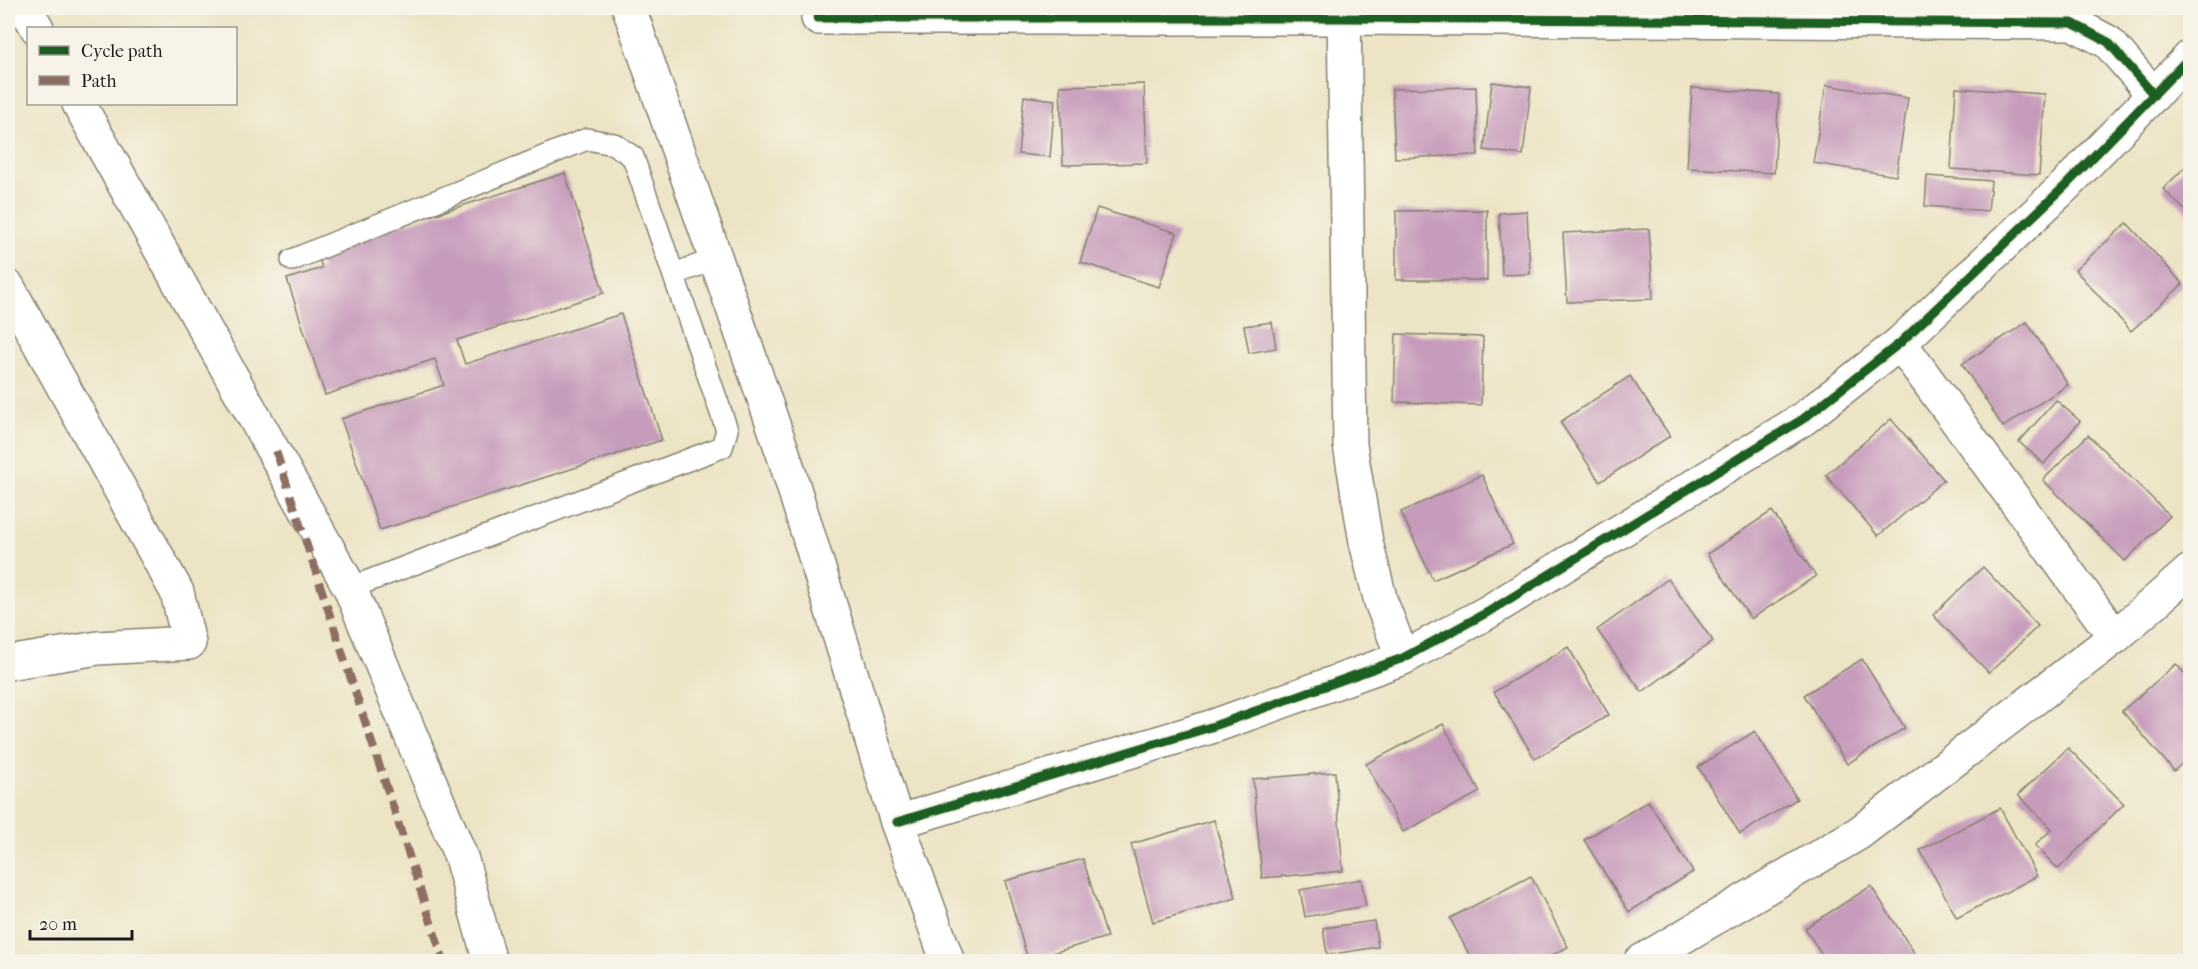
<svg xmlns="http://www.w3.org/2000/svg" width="2198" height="969" font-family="'IM FELL French Canon',serif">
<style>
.building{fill:#c69bbb}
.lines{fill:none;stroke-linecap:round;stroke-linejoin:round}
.service-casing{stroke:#848070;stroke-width:24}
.minor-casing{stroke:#848070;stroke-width:36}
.tertiary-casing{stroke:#848070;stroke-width:36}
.service{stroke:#fff;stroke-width:21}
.minor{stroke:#fff;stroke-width:33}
.tertiary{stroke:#fff;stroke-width:33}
.quiet{stroke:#8d6e63;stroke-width:8;stroke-dasharray:15 8;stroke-linecap:butt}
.cycleway-casing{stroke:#f7f3e8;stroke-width:13}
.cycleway{stroke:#1b5e20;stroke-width:9}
</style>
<rect width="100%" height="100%" fill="#f7f3e8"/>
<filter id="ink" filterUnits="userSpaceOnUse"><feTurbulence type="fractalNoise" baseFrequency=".0167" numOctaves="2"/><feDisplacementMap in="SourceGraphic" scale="12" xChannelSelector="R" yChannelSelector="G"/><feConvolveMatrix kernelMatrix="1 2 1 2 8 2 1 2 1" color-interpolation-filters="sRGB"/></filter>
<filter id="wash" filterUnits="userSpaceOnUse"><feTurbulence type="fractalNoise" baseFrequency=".008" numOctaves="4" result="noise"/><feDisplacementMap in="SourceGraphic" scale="24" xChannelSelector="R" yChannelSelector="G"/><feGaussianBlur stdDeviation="1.35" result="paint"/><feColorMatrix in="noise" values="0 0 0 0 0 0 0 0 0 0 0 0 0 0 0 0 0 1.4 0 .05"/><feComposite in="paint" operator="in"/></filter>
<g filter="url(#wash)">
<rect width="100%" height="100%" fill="#ede4c5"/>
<g id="blocks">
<!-- building -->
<g class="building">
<polygon points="1492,82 1531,87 1523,155 1484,150"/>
<polygon points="1144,84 1147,163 1063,165 1060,86"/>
<polygon points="1826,85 1908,98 1896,176 1813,163"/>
<polygon points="1476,87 1478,155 1395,158 1392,89"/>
<polygon points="1692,88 1779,94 1774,173 1687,168"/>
<polygon points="1956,88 2045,94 2039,175 1951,169"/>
<polygon points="1024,96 1055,100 1050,157 1018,154"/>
<polygon points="2190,162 2190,215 2163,189"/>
<polygon points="565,173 604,293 457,340 465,364 621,314 662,440 380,530 341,419 444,385 435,359 325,395 287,279 322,268 317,252"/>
<polygon points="1927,176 1991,181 1988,211 1925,206"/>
<polygon points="1097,208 1177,233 1159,287 1080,262"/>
<polygon points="1487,210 1487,280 1396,280 1396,211"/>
<polygon points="1527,211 1530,274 1502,275 1499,213"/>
<polygon points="2127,223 2183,284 2131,331 2075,270"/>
<polygon points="1649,229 1653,299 1567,302 1563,233"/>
<polygon points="1272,322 1276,348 1249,353 1244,326"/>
<polygon points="2027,322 2068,385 2003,427 1962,364"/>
<polygon points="1396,334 1483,337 1481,405 1394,402"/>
<polygon points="1630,376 1670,436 1600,482 1560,422"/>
<polygon points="2056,400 2080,421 2044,464 2019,442"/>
<polygon points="1891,419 1944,480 1878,536 1826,475"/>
<polygon points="2088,435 2170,516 2125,561 2043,480"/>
<polygon points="1482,475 1513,544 1433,580 1401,512"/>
<polygon points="1772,511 1816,576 1751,619 1707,554"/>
<polygon points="1983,567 2038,626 1989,673 1933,615"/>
<polygon points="1668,579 1713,641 1642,692 1597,630"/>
<polygon points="1568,647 1609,715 1535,759 1494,692"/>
<polygon points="1862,659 1905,728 1847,764 1804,695"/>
<polygon points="2176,664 2190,680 2190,756 2174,771 2122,711"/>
<polygon points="1443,724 1480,792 1403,832 1366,764"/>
<polygon points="1755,731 1797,799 1740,834 1698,767"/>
<polygon points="2068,748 2124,804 2058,869 2035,845 2052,829 2018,795"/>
<polygon points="1335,772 1343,871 1262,878 1253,779"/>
<polygon points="1648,801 1693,872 1629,912 1584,840"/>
<polygon points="2000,808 2037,876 1957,918 1920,850"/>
<polygon points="1214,820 1236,898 1153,922 1131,844"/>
<polygon points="1083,859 1107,937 1028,960 1005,881"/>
<polygon points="1531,876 1568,947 1539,962 1473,962 1450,918"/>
<polygon points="1361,879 1366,906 1305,917 1300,890"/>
<polygon points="1871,886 1917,957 1910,962 1826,962 1805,928"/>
<polygon points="1374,921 1378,947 1327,955 1323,928"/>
</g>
</g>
</g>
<g filter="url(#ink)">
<use href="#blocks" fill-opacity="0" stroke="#848070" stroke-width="1.5"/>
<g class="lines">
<!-- service casing -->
<g class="service-casing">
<g id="service">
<polyline points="292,260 587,139 614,144 633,157 727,430 722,447 350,588"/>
<polyline points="674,274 716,259"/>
</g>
</g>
<!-- minor casing -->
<g class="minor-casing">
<g id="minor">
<polyline points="629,8 784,456 897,822 948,962"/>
<polyline points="1344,8 1350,445 1366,542 1381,602 1403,658"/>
<polyline points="818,18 1344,18 2072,23 2108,42 2154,95"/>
<polyline points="8,287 177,592 189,643 98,648 8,663"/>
<polyline points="1900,343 2115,637"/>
<polyline points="897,822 1214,726 1403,658 1488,612 1803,419 1900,343 2065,186 2190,57"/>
<polyline points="1640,962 1859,833 2115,637 2190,571"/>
</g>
</g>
<!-- tertiary casing -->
<g class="tertiary-casing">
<g id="tertiary">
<polyline points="25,8 37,28"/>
<polyline points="79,104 350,588 461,857 490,962"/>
</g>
</g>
<!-- service -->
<use href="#service" class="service"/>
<!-- minor -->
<use href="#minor" class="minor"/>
<!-- tertiary -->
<use href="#tertiary" class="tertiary"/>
<!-- quiet -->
<polyline class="quiet" points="276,451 444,962"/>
<!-- cycleway casing -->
<g class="cycleway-casing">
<g id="cycleway">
<polyline points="818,18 1344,18 2072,23 2108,42 2154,95"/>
<polyline points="897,822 1214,726 1403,658 1488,612 1803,419 1900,343 2065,186 2190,57"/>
</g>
</g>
<!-- cycleway -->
<use href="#cycleway" class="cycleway"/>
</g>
</g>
<!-- margin -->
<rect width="2198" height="969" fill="none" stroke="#f7f3e8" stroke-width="30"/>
<!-- legend -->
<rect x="27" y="27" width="210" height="78" fill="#f7f3e8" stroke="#9f9d96" stroke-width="1.5"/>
<rect x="39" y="46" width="30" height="9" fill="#1b5e20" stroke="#9f9d96" stroke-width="1.5"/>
<text x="81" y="57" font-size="18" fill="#1c1c1c">Cycle path</text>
<rect x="39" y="76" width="30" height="9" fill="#8d6e63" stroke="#9f9d96" stroke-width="1.5"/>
<text x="81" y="87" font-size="18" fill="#1c1c1c">Path</text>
<!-- scale -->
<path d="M30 930v9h102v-9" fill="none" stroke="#1c1c1c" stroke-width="3"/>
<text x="39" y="930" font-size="18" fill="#1c1c1c" stroke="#f7f3e8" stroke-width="4.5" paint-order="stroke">20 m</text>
</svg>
